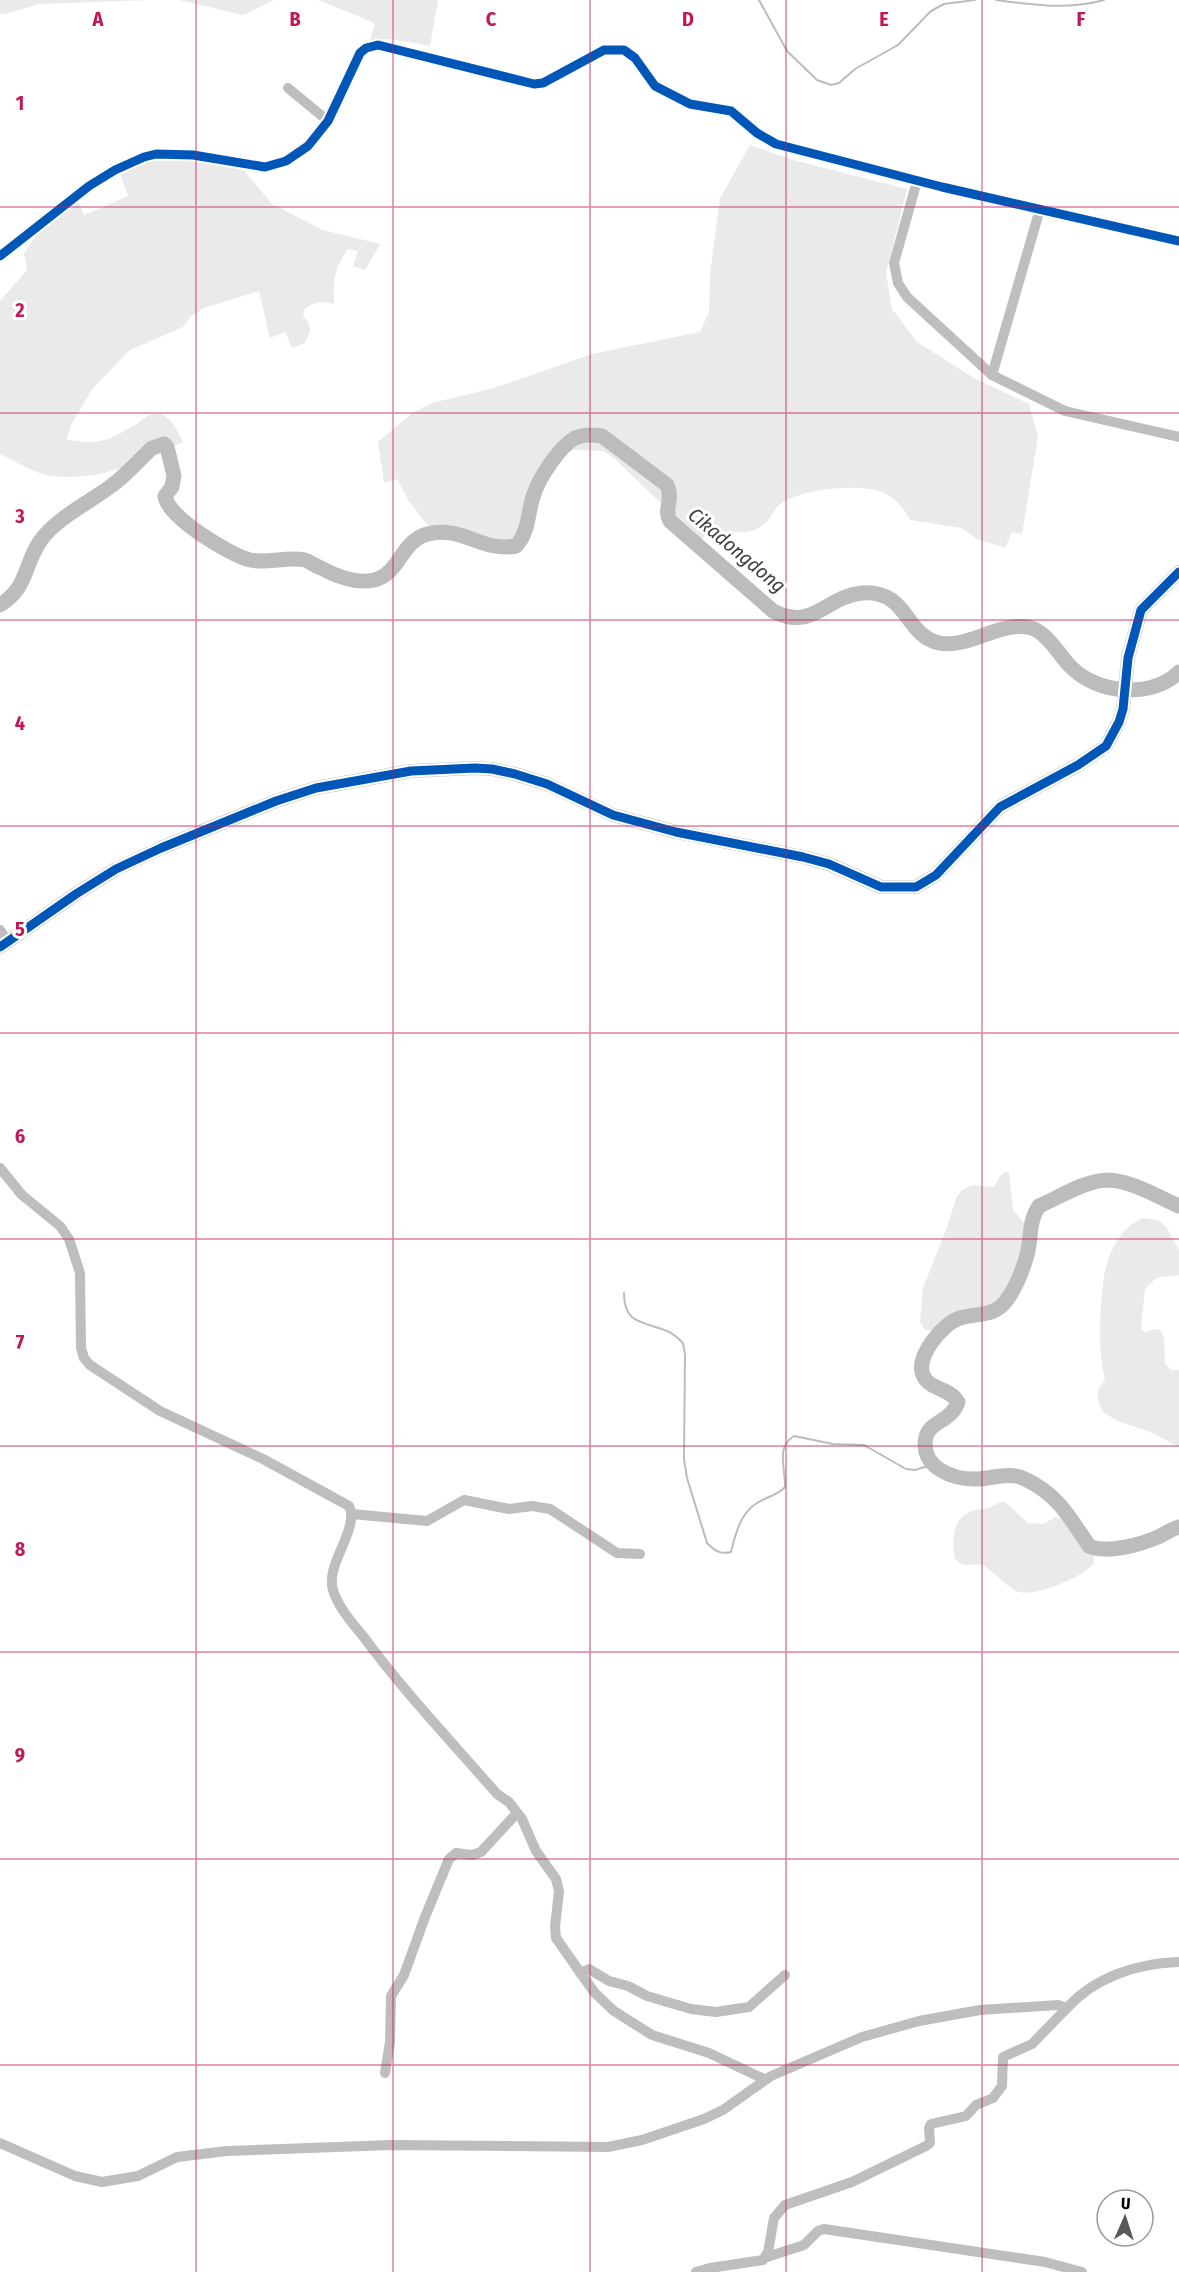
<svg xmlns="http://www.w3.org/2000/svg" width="1179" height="2272" font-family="'Fira Sans Condensed',sans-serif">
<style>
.green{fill:#eaeaea}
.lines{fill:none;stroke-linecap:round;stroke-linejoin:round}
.stream{stroke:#bcbcbc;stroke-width:2}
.river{stroke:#bcbcbc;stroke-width:15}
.street{stroke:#bebebe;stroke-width:10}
.secondary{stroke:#c2c2c2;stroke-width:14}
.cycleway-casing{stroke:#fff;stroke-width:13}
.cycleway{stroke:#0057b8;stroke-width:9}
.grid{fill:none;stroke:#c2185b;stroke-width:1.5;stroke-opacity:0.55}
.labels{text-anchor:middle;stroke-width:6;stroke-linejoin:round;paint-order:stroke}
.water-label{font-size:20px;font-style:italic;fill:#414141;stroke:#fff}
.grid-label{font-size:20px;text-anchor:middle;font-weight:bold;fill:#c2185b;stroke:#fff;stroke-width:6;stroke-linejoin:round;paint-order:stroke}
</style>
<rect width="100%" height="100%" fill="#fff"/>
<!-- green -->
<g class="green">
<polygon points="0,0 150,0 40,4 5,14 0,14"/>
<polygon points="179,0 274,0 243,15"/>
<polygon points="318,0 438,0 430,46 392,39 370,41 375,23"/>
<path d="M 750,145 L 793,160 L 907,189 L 886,273 L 892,309 L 917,342 L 974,378 L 1029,404 L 1038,437 L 1022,534 L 1012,532 L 1005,548 L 977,539 L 961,528 L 910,520 C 905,510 897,500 886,494 C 864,482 804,489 783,502 C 772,508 773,522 755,530 C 736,537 713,523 700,541 L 616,460 L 604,451 L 573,450 L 542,469 L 526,495 L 525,529 L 508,548 L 479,548 L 435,529 L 426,523 L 407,499 L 398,479 L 384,483 L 378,442 L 412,413 L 432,403 L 494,388 L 592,354 L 700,332 L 709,312 L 710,274 L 720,198 Z"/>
<path d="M 163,155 L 241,167 L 272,204 L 323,230 L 380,244 L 365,270 L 353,266 L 358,251 L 348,249 C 334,270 333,278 334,304 C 322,301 314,301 304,310 L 303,316 L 309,323 L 310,331 L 305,343 L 292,348 L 285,332 L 270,338 L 259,291 L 204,308 L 191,316 L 183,327 L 130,350 L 93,388 L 72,423 L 66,439 C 97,447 112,439 138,423 C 142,420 149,414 154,414 C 169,411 178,431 183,442 C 141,462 99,482 51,476 C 36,474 14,461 0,454 L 0,301 L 27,270 L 24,253 L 43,226 L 76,197 L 84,215 L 128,196 L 119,171 Z"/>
<polygon points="1005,1172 1009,1172 1013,1210 1026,1225 1031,1250 1029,1270 1018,1288 1008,1293 1001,1303 980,1312 955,1315 935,1331 925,1330 920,1322 923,1288 946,1230 957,1196 962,1190 973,1185 994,1187 999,1177"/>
<path d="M 1144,1218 L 1160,1221 L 1167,1228 L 1179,1250 L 1179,1275 L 1156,1278 L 1145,1289 L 1141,1325 L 1142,1330 L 1146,1332 L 1153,1329 L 1161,1330 L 1164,1339 L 1165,1364 L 1172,1370 L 1179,1370 L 1179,1447 L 1150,1432 L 1118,1421 L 1104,1413 L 1099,1404 L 1097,1393 L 1105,1378 C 1097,1353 1100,1298 1105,1271 C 1109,1251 1124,1223 1144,1218 Z"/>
<path d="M 1000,1502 L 1005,1502 L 1028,1523 L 1043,1524 L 1056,1517 L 1067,1521 L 1078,1544 L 1093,1554 L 1094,1563 C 1083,1577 1033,1599 1016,1591 C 1008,1587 992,1571 983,1565 C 971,1563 965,1569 955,1559 C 951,1544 952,1520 969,1512 C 974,1509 981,1510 987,1508 C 992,1507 996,1504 1000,1502 Z"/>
</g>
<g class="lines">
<!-- stream -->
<g class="stream">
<polyline points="759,0 787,51 817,80 831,85 839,83 855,69 898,45 931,11 944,4 975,0"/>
<path d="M 996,0 C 1033,5 1068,10 1104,0"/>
<path d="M 624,1293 C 624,1325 643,1321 667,1331 C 673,1333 678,1338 683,1343 L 685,1355 L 684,1459 L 687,1478 L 707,1543 C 714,1550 720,1555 731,1552 C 735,1536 740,1513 757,1503 C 766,1497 777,1496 785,1487 C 786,1469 775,1448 794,1436 L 833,1444 L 864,1445 L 906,1469 L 915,1470 L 931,1465"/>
</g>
<!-- river -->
<g class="river">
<path d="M 0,605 C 29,587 23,565 41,540 C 56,518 94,500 115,483 C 128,473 140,459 152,448 L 164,444 L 167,447 L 174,476 L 172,487 L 165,496 C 167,517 230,555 250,560 C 268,564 287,556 305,560 C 311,562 315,566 321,568 C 336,576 357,584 374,580 C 402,573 400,538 432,533 C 465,528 483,552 516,546 C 530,531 527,512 534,494 C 539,478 560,446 575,438 C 584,434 593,435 602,436 L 667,485 C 674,501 663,509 670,521 L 773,611 C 813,632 826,596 862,593 C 909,590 904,635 939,643 C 967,649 999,622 1028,627 C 1047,631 1058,654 1071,667 C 1097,694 1152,699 1179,672"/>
<path d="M 1179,1206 C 1158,1197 1132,1181 1109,1180 C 1085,1180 1060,1197 1039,1206 C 1028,1222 1032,1237 1027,1255 C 1023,1269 1015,1289 1006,1301 C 994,1317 977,1313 960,1318 C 943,1323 915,1357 923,1375 C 929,1390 949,1387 958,1402 C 952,1421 930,1421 926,1437 C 919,1468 954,1480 978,1479 C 995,1478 1011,1471 1027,1480 C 1058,1495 1070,1518 1089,1546 C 1106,1554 1140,1545 1158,1537 C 1165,1534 1171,1529 1179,1527"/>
</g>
<!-- street -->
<g class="street">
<polyline points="288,88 328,121"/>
<polyline points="917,181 894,263 898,283 907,297 992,375 1065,411 1179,437"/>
<polyline points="0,256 89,186 115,170 144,157 156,154 193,155 265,167 286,161 308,146 328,121 360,53 366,48 378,45 534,84 543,83 604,50 624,50 635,58 655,86 690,104 731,111 757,133 776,144 942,187 1179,241"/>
<polyline points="992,375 1040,209"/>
<polyline points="0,930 7,941"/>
<path d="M 0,1168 L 22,1195 L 60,1226 L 69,1239 L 80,1273 L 81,1348 L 84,1358 L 90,1365 L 160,1411 L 263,1459 L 349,1506 C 360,1529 325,1564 333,1590 C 338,1607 352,1623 363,1636 C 404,1692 452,1742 497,1794 L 509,1802 L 522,1819 L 536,1851 L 556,1879 L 559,1891 L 555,1927 L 556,1938 L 594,1992 L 614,2011 L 652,2035 L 709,2053 L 764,2079"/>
<polyline points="352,1514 427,1521 464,1500 509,1509 532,1506 550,1509 617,1553 640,1554"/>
<polyline points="580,1973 589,1969 609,1981 628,1986 647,1996 691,2009 716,2012 749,2007 785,1975"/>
<polyline points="385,2073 390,2042 391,1996 404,1975 425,1917 449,1859 456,1853 472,1855 481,1852 517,1813"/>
<path d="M 0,2143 L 75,2176 L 102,2182 L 138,2176 L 177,2157 L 227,2151 L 391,2145 L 608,2147 L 642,2140 L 704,2119 L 723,2110 L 771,2076 L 862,2037 L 919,2021 L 980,2010 L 1058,2005 L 1067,2008 C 1095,1977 1138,1963 1179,1962"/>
<polyline points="767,2257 804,2245 818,2231 824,2229 1045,2262 1082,2272"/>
<polyline points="696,2272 710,2268 763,2260 768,2252 774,2218 785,2205 852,2182 926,2146 930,2143 929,2128 931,2124 966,2116 976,2105 993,2098 1002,2086 1003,2057 1032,2044 1067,2008"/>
</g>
<!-- secondary -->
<polyline class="secondary" points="0,947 76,894 116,869 161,848 276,801 316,788 411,771 475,768 492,769 515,774 547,784 613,815 676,832 803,857 829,864 881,887 916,887 936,875 1000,807 1078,765 1106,746 1119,722 1123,709 1128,658 1141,610 1179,572"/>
<!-- cycleway casing -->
<g class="cycleway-casing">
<g id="cycleway">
<polyline points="0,256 89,186 115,170 144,157 156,154 193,155 265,167 286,161 308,146 328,121 360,53 366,48 378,45 534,84 543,83 604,50 624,50 635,58 655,86 690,104 731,111 757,133 776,144 942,187 1179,241"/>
<polyline points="0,947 76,894 116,869 161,848 276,801 316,788 411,771 475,768 492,769 515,774 547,784 613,815 676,832 803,857 829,864 881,887 916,887 936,875 1000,807 1078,765 1106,746 1119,722 1123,709 1128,658 1141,610 1179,572"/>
</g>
</g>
<!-- cycleway -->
<use href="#cycleway" class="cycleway"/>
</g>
<!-- grid -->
<path class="grid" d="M 196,0 L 196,2272M 393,0 L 393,2272M 590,0 L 590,2272M 786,0 L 786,2272M 982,0 L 982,2272M 0,207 L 1179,207M 0,413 L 1179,413M 0,620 L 1179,620M 0,826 L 1179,826M 0,1033 L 1179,1033M 0,1239 L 1179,1239M 0,1446 L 1179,1446M 0,1652 L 1179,1652M 0,1859 L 1179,1859M 0,2065 L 1179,2065"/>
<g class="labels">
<!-- water labels -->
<g class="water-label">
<text transform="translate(737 550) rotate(40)" y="7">Cikadongdong</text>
</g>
</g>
<g class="grid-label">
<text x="98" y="26">A</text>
<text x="295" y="26">B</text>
<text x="491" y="26">C</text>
<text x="688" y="26">D</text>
<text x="884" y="26">E</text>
<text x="1081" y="26">F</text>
<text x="20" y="110">1</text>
<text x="20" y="317">2</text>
<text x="20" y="523">3</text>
<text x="20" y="730">4</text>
<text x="20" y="936">5</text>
<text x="20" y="1143">6</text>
<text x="20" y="1349">7</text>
<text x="20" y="1556">8</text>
<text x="20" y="1762">9</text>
</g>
<!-- north arrow -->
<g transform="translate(1125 2218) rotate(3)"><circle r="28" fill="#ffffff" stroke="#999999" stroke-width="1.5"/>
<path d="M0-4.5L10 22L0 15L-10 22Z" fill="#595959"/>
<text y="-9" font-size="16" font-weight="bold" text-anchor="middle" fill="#000000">U</text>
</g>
</svg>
